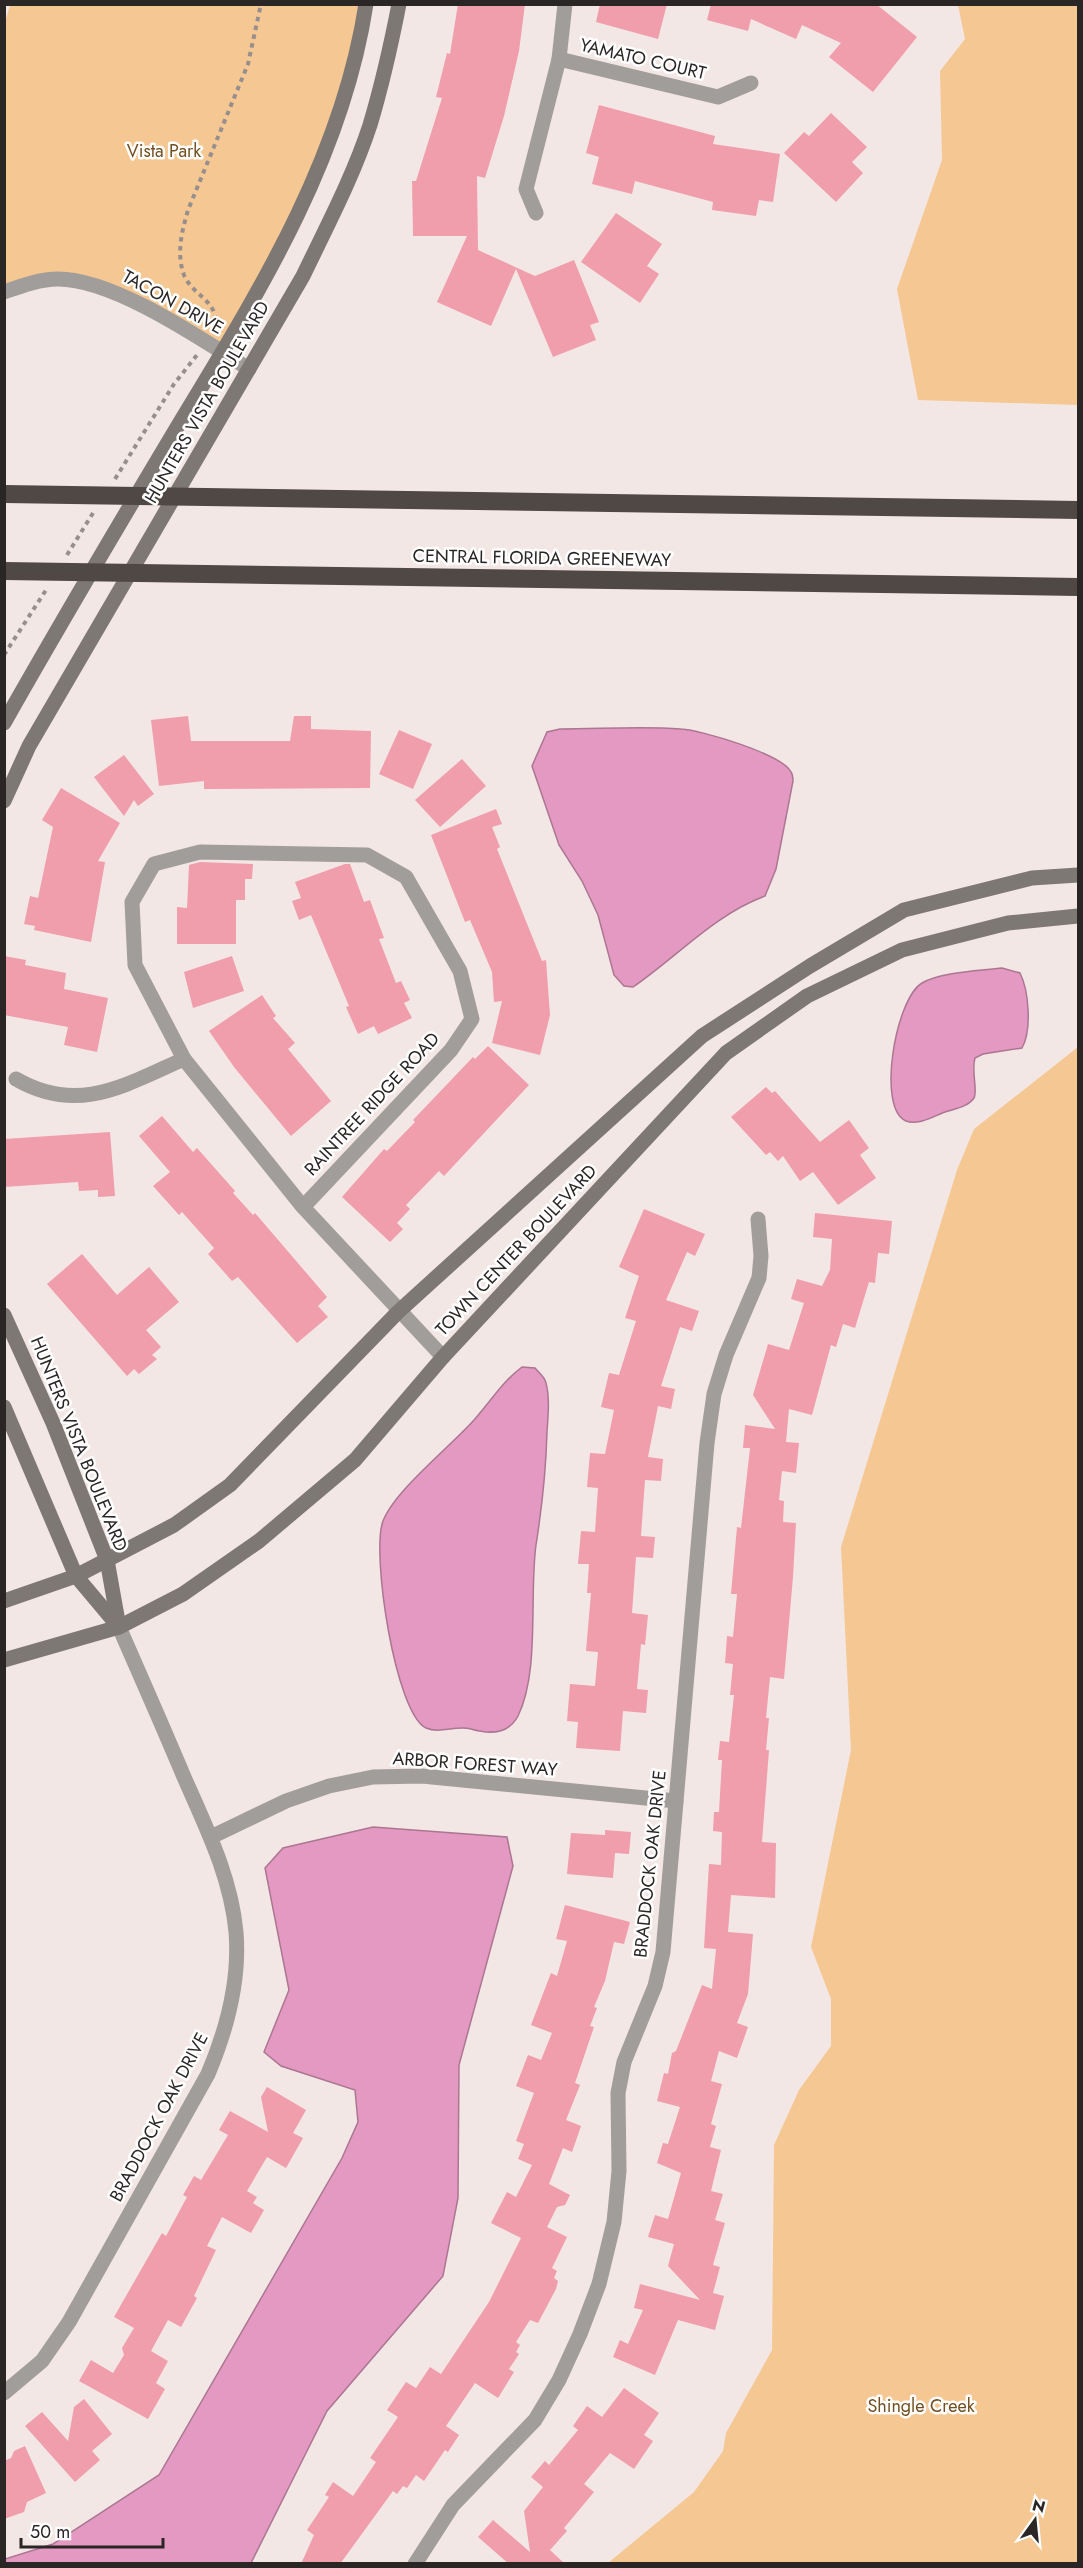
<svg xmlns="http://www.w3.org/2000/svg" width="1083" height="2568" font-family="Jost,sans-serif">
<style>
.green{fill:#f5c792}
.water{fill:#e399c1;stroke:#ac7692;stroke-width:1.5}
.building{fill:#f09dac}
.lines{fill:none;stroke-linecap:round;stroke-linejoin:round}
.path{stroke:#978f8d;stroke-width:4;stroke-dasharray:4.5 4.5;stroke-linecap:butt}
.street{stroke:#a19d9b;stroke-width:15}
.secondary{stroke:#7e7875;stroke-width:15}
.highway{stroke:#504844;stroke-width:18}
.labels{text-anchor:middle;stroke-width:5;stroke-linejoin:round;paint-order:stroke}
.street-label{font-size:18px;fill:#2a2625;stroke:#fff}
.park-label{font-size:18px;fill:#724f20;stroke:#fff}
</style>
<rect width="100%" height="100%" fill="#f3e7e5"/>
<!-- green -->
<g class="green">
<polygon points="10,5 366,5 336,127 222,352 106,287 58,279 5,292 4,26"/>
<polygon points="958,5 1078,5 1078,405 918,400 897,289 942,160 940,71 965,39"/>
<polygon points="1078,1047 1078,2563 608,2563 694,2492 723,2451 726,2433 772,2350 774,2145 799,2090 831,2046 831,1999 811,1947 851,1750 841,1547 957,1170 974,1129"/>
</g>
<!-- water -->
<g class="water">
<path d="M 560,729 C 600,729 641,726 681,729 C 701,730 782,754 791,772 C 793,775 793,778 793,781 L 776,869 L 765,896 C 714,915 678,956 633,987 L 624,986 L 614,975 L 598,915 L 582,881 L 559,845 L 532,766 L 547,732 Z"/>
<path d="M 1002,968 L 1020,973 C 1029,991 1032,1030 1022,1048 L 983,1054 L 975,1058 C 971,1071 978,1091 974,1098 C 968,1107 954,1109 945,1112 C 934,1116 918,1126 906,1121 C 876,1108 896,998 922,983 C 941,972 979,971 1002,968 Z"/>
<path d="M 522,1367 L 535,1368 C 539,1373 545,1377 546,1383 C 550,1398 548,1416 547,1432 C 546,1471 542,1507 536,1545 C 529,1596 540,1671 518,1716 C 508,1735 488,1734 471,1729 C 456,1725 440,1734 426,1728 C 395,1713 371,1552 383,1521 C 395,1490 450,1447 474,1420 C 491,1401 502,1382 522,1367 Z"/>
<polygon points="373,1827 507,1837 513,1866 459,2065 458,2198 443,2276 327,2411 251,2563 5,2563 5,2559 53,2544 159,2475 342,2158 358,2122 355,2090 281,2066 264,2052 289,1990 265,1868 283,1848"/>
</g>
<!-- building -->
<g class="building">
<polygon points="458,4 525,4 519,51 504,116 485,178 477,176 478,250 535,276 574,260 599,322 590,325 596,340 553,357 516,269 491,326 437,302 467,236 413,236 412,181 416,181 442,98 436,97 447,53 450,54"/>
<polygon points="600,4 667,4 658,39 596,22"/>
<polygon points="711,4 876,4 917,37 873,92 829,57 841,43 802,25 796,39 751,19 748,31 707,20"/>
<polygon points="599,105 715,136 713,144 780,154 773,202 759,200 756,216 712,210 713,202 635,181 632,194 592,184 599,157 586,153"/>
<polygon points="831,113 867,147 852,162 863,173 836,202 784,153 804,132 809,136"/>
<polygon points="616,213 662,244 647,266 659,274 640,303 581,262"/>
<polygon points="188,716 191,741 290,741 294,716 311,716 311,729 371,731 370,788 204,789 204,781 159,786 151,720"/>
<polygon points="399,730 432,744 413,789 379,774"/>
<polygon points="124,755 154,794 138,806 134,800 124,816 94,777"/>
<polygon points="462,759 486,786 440,827 415,800"/>
<polygon points="61,788 120,823 98,861 105,862 91,942 34,930 35,926 24,924 30,896 38,898 53,827 42,820"/>
<polygon points="496,809 502,824 492,827 500,847 497,849 542,961 546,960 550,1015 540,1055 492,1043 502,1001 494,1002 492,972 470,920 465,922 431,835"/>
<polygon points="200,862 253,864 252,879 245,879 245,900 236,900 236,944 177,944 177,907 187,908 189,865"/>
<polygon points="345,864 350,864 364,902 370,900 384,938 379,939 396,983 401,981 410,1000 404,1003 412,1018 378,1034 374,1026 358,1034 346,1007 349,1006 311,915 299,920 292,901 301,898 295,882"/>
<polygon points="4,956 26,960 25,965 66,973 64,989 108,998 97,1052 64,1045 68,1027 4,1015"/>
<polygon points="232,956 244,991 193,1008 184,972"/>
<polygon points="262,995 276,1016 273,1018 295,1043 288,1049 331,1101 291,1136 234,1067 209,1031"/>
<polygon points="488,1046 529,1085 444,1176 439,1171 406,1205 410,1209 397,1223 403,1229 390,1242 342,1197 384,1149 387,1151 415,1122 413,1120 473,1057 475,1059"/>
<polygon points="766,1087 772,1093 775,1091 820,1142 849,1120 869,1148 860,1155 876,1178 838,1205 813,1172 800,1181 783,1156 778,1161 770,1152 766,1155 731,1117"/>
<polygon points="162,1116 193,1152 197,1148 235,1191 233,1193 253,1215 255,1213 327,1297 318,1306 328,1317 297,1343 238,1277 232,1281 208,1254 214,1248 182,1212 179,1215 153,1186 170,1172 139,1136"/>
<polygon points="110,1132 115,1196 98,1197 98,1190 79,1191 78,1182 4,1187 4,1139"/>
<polygon points="644,1209 705,1234 695,1256 687,1252 666,1300 699,1311 692,1331 680,1327 661,1386 675,1389 671,1409 658,1406 648,1457 663,1459 661,1481 645,1480 641,1536 655,1537 653,1558 636,1557 632,1613 648,1615 645,1645 641,1644 637,1689 648,1690 646,1713 623,1711 620,1751 576,1748 578,1722 567,1721 570,1684 595,1686 598,1652 586,1651 591,1593 587,1593 589,1564 578,1564 581,1531 595,1532 598,1488 587,1487 590,1453 605,1454 614,1410 601,1407 609,1373 619,1375 636,1321 625,1318 639,1276 619,1267"/>
<polygon points="815,1213 892,1221 889,1254 878,1253 875,1283 869,1282 855,1328 843,1324 836,1347 831,1345 812,1415 789,1409 786,1442 799,1443 796,1473 782,1471 779,1500 784,1501 783,1522 796,1523 793,1577 784,1679 770,1677 766,1718 769,1718 766,1750 769,1750 762,1842 776,1843 775,1898 731,1895 728,1932 753,1934 748,1994 737,2023 748,2027 737,2058 719,2051 711,2081 722,2084 711,2124 716,2126 710,2147 721,2150 711,2191 723,2194 715,2220 725,2223 713,2265 720,2267 713,2293 724,2296 715,2330 678,2320 655,2375 613,2357 620,2340 628,2344 643,2310 634,2308 640,2284 700,2300 668,2266 674,2244 648,2237 655,2215 668,2219 681,2173 657,2163 663,2143 668,2144 680,2107 657,2101 664,2073 668,2074 672,2053 676,2051 702,1985 712,1989 716,1949 704,1948 709,1864 721,1865 722,1832 713,1831 714,1812 719,1812 722,1760 718,1760 720,1741 729,1742 734,1695 730,1695 733,1664 725,1663 727,1636 733,1637 737,1594 731,1594 737,1527 741,1528 750,1448 743,1448 745,1425 775,1429 753,1395 768,1344 789,1350 804,1303 791,1299 797,1279 822,1286 830,1270 832,1239 813,1237"/>
<polygon points="82,1254 117,1295 149,1267 179,1302 146,1330 161,1347 152,1355 157,1359 139,1374 134,1369 127,1376 47,1284"/>
<polygon points="605,1830 631,1832 629,1854 615,1853 613,1878 567,1874 571,1833 605,1835"/>
<polygon points="565,1905 630,1922 624,1944 614,1942 605,1981 594,2007 597,2008 590,2026 594,2027 575,2083 580,2085 566,2120 581,2126 572,2152 563,2148 549,2184 570,2195 565,2205 557,2207 547,2227 567,2237 552,2268 557,2271 554,2278 558,2281 556,2289 538,2323 530,2320 516,2342 520,2345 516,2352 519,2354 509,2369 514,2372 498,2398 475,2383 446,2426 459,2435 448,2452 445,2450 424,2481 416,2475 407,2488 403,2486 397,2494 393,2491 340,2564 301,2564 314,2535 307,2530 329,2497 325,2495 333,2482 353,2496 376,2462 370,2458 398,2417 387,2410 406,2382 416,2388 430,2367 441,2374 489,2302 521,2238 491,2223 507,2192 516,2197 532,2165 518,2159 524,2144 516,2141 534,2093 516,2086 528,2055 541,2060 552,2033 531,2025 551,1973 557,1976 567,1941 556,1939"/>
<polygon points="267,2087 306,2110 293,2133 303,2138 286,2168 267,2157 247,2191 257,2197 253,2203 264,2210 251,2233 222,2217 207,2246 216,2250 194,2296 197,2298 181,2327 168,2320 151,2351 168,2361 156,2383 165,2389 148,2419 79,2381 91,2360 113,2373 124,2355 122,2348 134,2328 114,2317 162,2233 166,2236 187,2197 183,2195 194,2176 201,2180 228,2135 219,2130 230,2111 268,2132 261,2097"/>
<polygon points="624,2388 659,2413 644,2435 653,2441 634,2469 610,2453 584,2484 594,2492 564,2528 567,2531 550,2550 565,2564 509,2564 478,2537 493,2520 530,2552 524,2511 543,2487 531,2477 545,2461 549,2465 578,2430 573,2426 587,2406 602,2417"/>
<polygon points="84,2399 112,2434 92,2451 100,2460 75,2482 25,2426 42,2412 68,2441 74,2407"/>
<polygon points="25,2446 46,2493 27,2502 24,2512 4,2519 4,2461 11,2458 14,2451"/>
</g>
<g class="lines">
<!-- path -->
<g class="path">
<path d="M 215,329 C 220,300 194,298 184,275 C 176,253 182,231 188,210 L 248,64 L 261,4"/>
<polyline points="115,479 174,384 197,355"/>
<polyline points="67,555 93,513"/>
<polyline points="4,655 46,590"/>
</g>
<!-- street -->
<g class="street">
<polyline points="559,59 718,97 751,83"/>
<polyline points="536,213 526,189 559,59 565,4"/>
<path d="M 4,292 C 21,286 40,279 58,279 C 114,279 201,339 249,369"/>
<path d="M 16,1079 C 78,1115 125,1085 184,1059"/>
<polyline points="303,1207 451,1050 472,1019 460,971 406,877 367,855 200,852 154,864 132,902 135,965 184,1059 303,1207 443,1357"/>
<polyline points="211,1837 286,1801 329,1786 373,1777 422,1776 676,1801"/>
<path d="M 4,2393 L 42,2361 L 69,2322 L 208,2074 C 227,2029 240,1981 236,1932 C 231,1877 206,1827 184,1777 C 163,1727 141,1677 119,1627"/>
<polyline points="415,2564 453,2505 535,2420 559,2380 580,2334 599,2284 614,2222 619,2171 618,2093 624,2062 655,1986 663,1952 707,1443 714,1394 726,1355 759,1278 761,1256 758,1219"/>
</g>
<!-- secondary -->
<g class="secondary">
<path d="M 4,723 C 60,624 118,526 176,429 C 257,295 342,161 366,4"/>
<path d="M 4,801 L 29,746 L 303,276 C 327,226 353,177 370,125 C 382,85 391,45 399,4"/>
<polyline points="4,1315 53,1423 107,1560 119,1627"/>
<polyline points="4,1407 76,1576 118,1626"/>
<polyline points="4,1601 76,1576 174,1525 230,1485 398,1312 702,1036 810,966 904,910 1032,878 1078,875"/>
<polyline points="4,1660 119,1627 183,1594 259,1541 355,1460 443,1357 726,1053 807,996 902,950 1008,923 1078,916"/>
</g>
<!-- highway -->
<g class="highway">
<polyline points="4,494 1078,510"/>
<polyline points="4,571 1078,587"/>
</g>
</g>
<g class="labels">
<!-- street labels -->
<g class="street-label">
<text transform="translate(643 59) rotate(13)" y="6">YAMATO COURT</text>
<text transform="translate(173 302) rotate(29)" y="6">TACON DRIVE</text>
<text transform="translate(207 402) rotate(-60)" y="6">HUNTERS VISTA BOULEVARD</text>
<text transform="translate(542 558) rotate(1)" y="6">CENTRAL FLORIDA GREENEWAY</text>
<text transform="translate(372 1104) rotate(-47)" y="6">RAINTREE RIDGE ROAD</text>
<text transform="translate(516 1250) rotate(-47)" y="6">TOWN CENTER BOULEVARD</text>
<text transform="translate(79 1444) rotate(68)" y="6">HUNTERS VISTA BOULEVARD</text>
<text transform="translate(475 1764) rotate(4)" y="6">ARBOR FOREST WAY</text>
<text transform="translate(650 1864) rotate(-84)" y="6">BRADDOCK OAK DRIVE</text>
<text transform="translate(159 2117) rotate(-62)" y="6">BRADDOCK OAK DRIVE</text>
</g>
<!-- park labels -->
<g class="park-label">
<text x="164" y="157">Vista Park</text>
<text x="921" y="2412">Shingle Creek</text>
</g>
</g>
<!-- border -->
<rect width="1083" height="2568" fill="none" stroke="#2a2625" stroke-width="12"/>
<!-- north arrow -->
<g transform="translate(1035 2520) rotate(15)" stroke="#ffffff" stroke-width="4.5" paint-order="stroke">
<path d="M0-4.5L10 22L0 15L-10 22Z" fill="#2a2625"/>
<text y="-9" font-size="16" font-weight="bold" text-anchor="middle" fill="#2a2625">N</text>
</g>
<!-- scale -->
<path d="M21 2538v9h142v-9" fill="none" stroke="#2a2625" stroke-width="3"/>
<text x="30" y="2538" font-size="18" fill="#2a2625" stroke="#ffffff" stroke-width="4.5" paint-order="stroke">50 m</text>
</svg>
